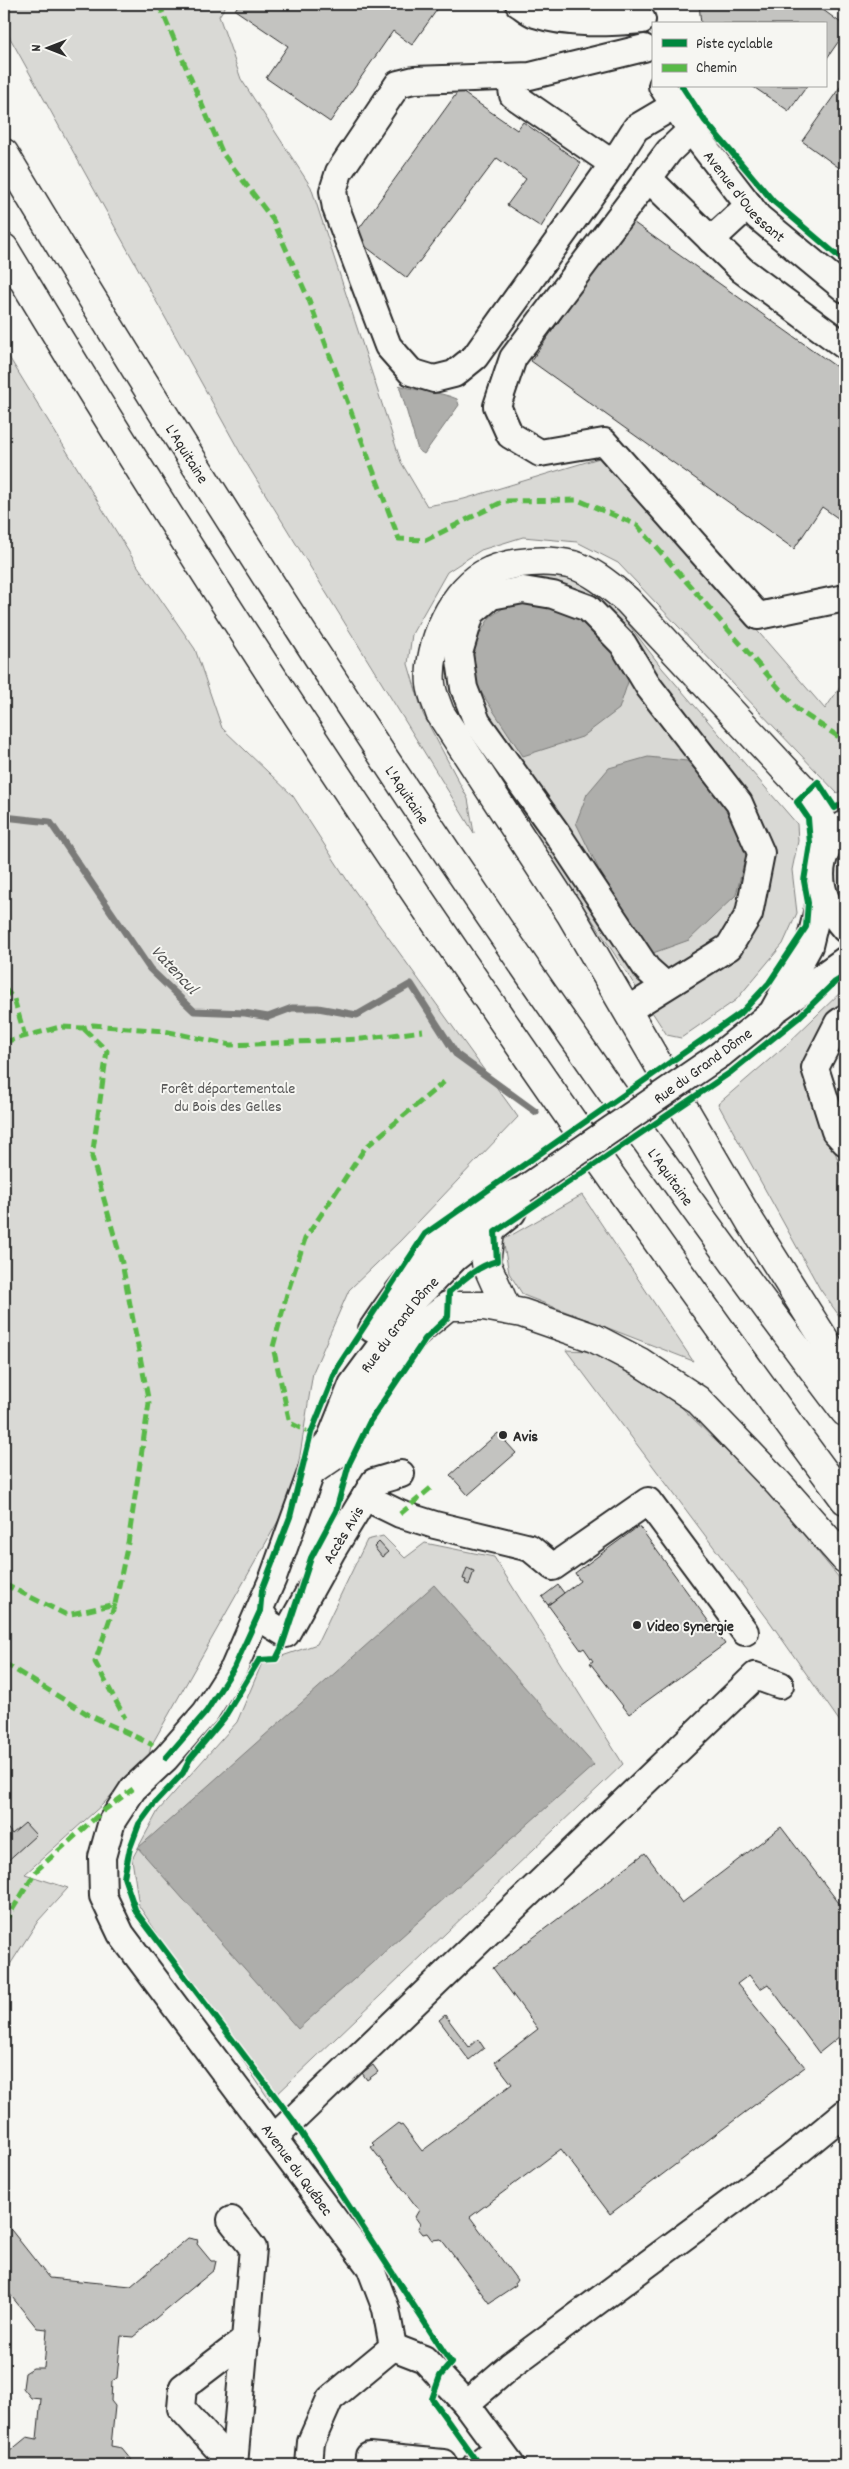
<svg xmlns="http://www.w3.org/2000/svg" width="849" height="2469" font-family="Dekko,sans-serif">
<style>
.green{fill:#d9d9d5;stroke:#828280}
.water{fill:#aeaeab;stroke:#7a7a78}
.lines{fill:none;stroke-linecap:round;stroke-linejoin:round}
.stream{stroke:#7a7a78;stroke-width:7}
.building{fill:#c3c3c0;stroke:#2b2b2b}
.minor-casing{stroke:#2b2b2b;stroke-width:30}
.highway-casing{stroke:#2b2b2b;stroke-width:31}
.minor{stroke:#f6f6f2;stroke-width:26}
.highway{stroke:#f6f6f2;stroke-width:28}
.minor-bridge-casing{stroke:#2b2b2b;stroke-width:30;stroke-linecap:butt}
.minor-bridge{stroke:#f6f6f2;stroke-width:26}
.quiet{stroke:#58b947;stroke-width:5;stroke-dasharray:10 5;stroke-linecap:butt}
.cycleway-casing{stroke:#f6f6f2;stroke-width:9}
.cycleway{stroke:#00873e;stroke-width:6}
.poi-dot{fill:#2b2b2b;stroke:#f6f6f2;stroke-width:2}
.labels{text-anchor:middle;stroke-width:4;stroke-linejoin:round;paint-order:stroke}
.street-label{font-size:16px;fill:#2b2b2b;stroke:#f6f6f2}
.park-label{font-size:16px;fill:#565656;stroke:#f6f6f2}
.poi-label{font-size:16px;font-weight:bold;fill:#2b2b2b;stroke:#f6f6f2;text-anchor:start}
.water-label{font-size:18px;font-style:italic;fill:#525251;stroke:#f6f6f2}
</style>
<rect width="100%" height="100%" fill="#f6f6f2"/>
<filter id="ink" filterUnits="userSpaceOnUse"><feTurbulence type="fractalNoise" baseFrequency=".02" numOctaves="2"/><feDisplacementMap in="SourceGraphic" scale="10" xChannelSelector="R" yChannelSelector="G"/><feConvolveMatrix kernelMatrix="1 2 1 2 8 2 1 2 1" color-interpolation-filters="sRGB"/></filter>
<g filter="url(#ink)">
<!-- green -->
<g class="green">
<polygon points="4,4 227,4 219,16 241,79 311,187 401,462 427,506 464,499 606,456 825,709 845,680 845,788 837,793 618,563 577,542 523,537 481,550 447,572 412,634 408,664 423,714 468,799 474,833 242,456 4,27"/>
<polygon points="4,349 135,562 195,649 222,728 293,796 349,883 518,1117 400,1241 349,1290 313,1372 294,1493 151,1746 149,1755 103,1804 25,1874 68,1888 38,1921 4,1974"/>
<polygon points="537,571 573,577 613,604 662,668 797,824 798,841 792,870 797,913 783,944 736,1000 681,1038 667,1035 482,750 466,606 493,581"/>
<path d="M 845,853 L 845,903 C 838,886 836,870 845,853 Z"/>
<polygon points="845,988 845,1008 808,1069 845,1182 845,1324 820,1289 718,1104 785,1046"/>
<polygon points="582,1195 693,1361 523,1295 509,1273 503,1240"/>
<polygon points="566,1350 589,1351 672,1398 770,1494 845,1585 845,1729 770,1622"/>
<polygon points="383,1536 405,1558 425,1543 494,1557 623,1764 270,2101 139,1906 132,1859 158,1811 237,1722 262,1663 317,1644 367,1540"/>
</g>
<!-- water -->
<g class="water">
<path d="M 399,385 C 418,392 439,391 457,399 L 459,405 L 424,454 L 418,450 Z"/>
<polygon points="515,600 556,600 589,618 631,673 619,709 582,737 523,756 473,680 473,645 490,617"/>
<polygon points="648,757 687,761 729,806 746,855 736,895 689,940 653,953 605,882 576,823 587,794 609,768"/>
<polygon points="434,1585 594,1765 298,2029 138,1848"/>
</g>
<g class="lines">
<!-- stream -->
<polyline class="stream" points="4,817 50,822 150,969 194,1011 245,1013 268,1017 292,1008 318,1008 357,1015 411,984 456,1054 536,1112"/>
</g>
<!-- building -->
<g class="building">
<polygon points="239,4 441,4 412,45 393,31 330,122 266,78 288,46 235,10"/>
<polygon points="699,4 815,4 845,26 845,32 825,61 825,24 701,24"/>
<polygon points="845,80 845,172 802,141"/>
<polygon points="752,86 807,86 789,111"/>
<polygon points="459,90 517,130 523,122 581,163 541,227 507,205 526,179 497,158 407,278 353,237"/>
<polygon points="630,220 845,373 845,523 822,507 794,549 531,361"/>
<polygon points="498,1433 516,1453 468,1495 450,1475"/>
<polygon points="639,1526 725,1644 629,1714 590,1663 593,1661 584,1648 581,1650 548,1605 580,1581 575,1573"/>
<polygon points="379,1542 388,1552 382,1557 374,1547"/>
<polygon points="467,1568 474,1571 469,1585 465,1583 466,1580 463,1579"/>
<polygon points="558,1585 564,1593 548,1605 542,1597"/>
<polygon points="25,1823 36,1835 4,1864 4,1824 12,1834"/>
<polygon points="781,1827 845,1911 845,2032 819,2053 768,1984 760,1989 749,1975 737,1984 805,2067 610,2214 561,2149 470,2217 517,2280 515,2283 516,2285 489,2303 441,2239 432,2240 427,2233 423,2234 418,2228 420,2224 415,2217 419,2210 371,2147 374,2145 372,2143 398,2123 400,2126 402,2125 422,2151 512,2084 495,2062 538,2029 493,1968 645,1853 682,1903"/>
<polygon points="445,2015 469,2047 478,2039 484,2048 469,2060 439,2020"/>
<polygon points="373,2065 378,2072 367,2080 362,2073"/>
<polygon points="4,2221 49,2278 131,2286 188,2238 198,2240 197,2244 211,2261 216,2261 214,2270 133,2337 121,2336 117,2378 112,2381 111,2401 115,2406 111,2446 122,2448 136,2465 4,2465 4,2456 27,2437 37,2439 41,2399 31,2398 23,2388 25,2373 33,2368 44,2368 47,2329 37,2328 4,2287"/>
</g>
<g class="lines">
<!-- minor casing -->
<g class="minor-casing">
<g id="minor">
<path d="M 519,4 C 524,7 529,12 535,14 C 568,25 608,23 642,20"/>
<polyline points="644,48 530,76 414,80 398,84 339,172 333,191 336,208 388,346 411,372 434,379 454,374 475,357 613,164 636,128 675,105"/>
<polyline points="510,77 513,95 613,164"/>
<path id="s1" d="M 662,86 L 691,130 L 758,217 L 845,289"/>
<polyline points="691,130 669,151 513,358 497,406 510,435 540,453 604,442 758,616 845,598"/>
<polyline points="648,178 742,270 845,346"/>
<polyline points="711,240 749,205"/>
<path d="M 845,824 C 811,858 815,895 845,929"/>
<polyline points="778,1008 845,960"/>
<polyline points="628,1010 729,947 749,914 761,853 739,803 649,687 623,644 588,608 553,595 523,590 491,596 471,613 459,653 464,688 477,722 556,832 647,969 666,986"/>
<polyline points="845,1018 838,1023 815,1068 835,1131 845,1142"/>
<polyline points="721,1054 772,1013 809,946 822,892"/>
<path d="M 372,1329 C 410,1272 455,1212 523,1190"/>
<polyline points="365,1497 400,1514 435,1525 530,1548 553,1567 648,1501 745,1632"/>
<path id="s2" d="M 260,1611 L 268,1623 L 286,1634 L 332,1551 L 374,1482 L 401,1474"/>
<polyline points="275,2137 755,1676 780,1685"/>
<polyline points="231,2220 253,2248 234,2465"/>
<path id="s3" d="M 393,2347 L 386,2309 L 370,2267 L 121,1934 L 103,1896 L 102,1857 L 112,1821 L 133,1789 L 166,1758 L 206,1712 L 234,1668 L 273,1578 L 317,1456 L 330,1440 L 352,1385 L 416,1298 L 455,1258 L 512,1213 L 523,1190"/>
<polyline points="393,2347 424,2359 466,2404 511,2465"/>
<polyline points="466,2404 510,2366 789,2159 845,2113"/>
<polyline points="233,2465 181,2408 183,2387 246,2339"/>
<polyline points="309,2465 311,2442 330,2399 393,2347"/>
<polyline points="368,2465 369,2456 443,2463 444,2465"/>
<polyline points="476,2465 498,2448"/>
</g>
</g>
<!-- highway casing -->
<g class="highway-casing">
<g id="highway">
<path id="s4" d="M 4,153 C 263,585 541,1010 845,1412"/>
<path d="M 4,248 C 263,679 546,1096 845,1500"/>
<path d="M 825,852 L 825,825 L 806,792 L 627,600 C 611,587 593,571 573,565 C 548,559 513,561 490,571 C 453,586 427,646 431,684 C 432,694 437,704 440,713 L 570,913 L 751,1223 L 845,1372"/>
<polyline points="490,1232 486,1263 507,1310"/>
<polyline points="312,1471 334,1456 357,1415 396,1359 418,1331 448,1306 484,1306 522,1313 594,1338 640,1362 698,1400 778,1483 845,1559"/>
</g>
</g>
<!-- minor -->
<use href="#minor" class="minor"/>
<!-- highway -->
<use href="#highway" class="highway"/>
<!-- minor-bridge casing -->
<g class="minor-bridge-casing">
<polyline id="minor-bridge" points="523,1190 721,1054"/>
</g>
<!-- minor-bridge -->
<use href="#minor-bridge" class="minor-bridge"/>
<!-- quiet -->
<g class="quiet">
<polyline points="159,4 223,154 273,220 309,300 399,539 426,540 504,501 578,500 637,525 798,710 845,741"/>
<polyline points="4,988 14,999 25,1036"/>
<polyline points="4,1042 60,1027 83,1028 93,1025 164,1031 231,1045 362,1039 423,1031"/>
<polyline points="314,1435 290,1423 273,1347 287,1294 305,1239 365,1148 444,1082"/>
<polyline points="400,1514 432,1487"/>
<polyline points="4,1584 67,1615 115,1604 128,1543 149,1403 122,1263 92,1157 107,1051 83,1028"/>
<polyline points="115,1604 95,1662 125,1718"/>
<polyline points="4,1663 89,1715 153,1745"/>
<polyline points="4,1923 37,1870 103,1811 133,1789"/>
</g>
<!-- cycleway casing -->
<g class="cycleway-casing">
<g id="cycleway">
<polyline points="682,86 705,121 773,201 845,262"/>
<polyline points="166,1758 206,1712 234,1668 260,1611 262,1590 290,1517 311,1433 337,1368 425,1234 742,1012 769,983 806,927 808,903 804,881 810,844 808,818 797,802 818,782 835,808 845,802"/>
<path d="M 479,2465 L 432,2399 L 440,2376 L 451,2363 L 293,2120 L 136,1912 L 124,1877 L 130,1848 L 139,1824 L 153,1805 L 183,1773 L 190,1759 L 224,1718 L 259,1660 L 276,1659 L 281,1649 L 311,1558 L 336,1511 L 349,1464 L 370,1421 L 425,1339 L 448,1317 L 449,1292 C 464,1279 478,1266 497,1261 L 495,1232 L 731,1072 L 797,1019 L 835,982 L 845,976"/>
</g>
</g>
<!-- cycleway -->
<use href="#cycleway" class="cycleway"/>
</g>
</g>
<!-- markers -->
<g class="poi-dot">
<circle cx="503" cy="1435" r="5"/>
<circle cx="637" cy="1625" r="5"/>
</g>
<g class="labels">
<!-- street labels -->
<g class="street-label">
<text dy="6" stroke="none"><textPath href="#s1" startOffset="138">Avenue d'Ouessant</textPath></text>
<text dy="6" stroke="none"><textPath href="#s4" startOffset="352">L'Aquitaine</textPath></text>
<text dy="6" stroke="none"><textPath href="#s4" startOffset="758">L'Aquitaine</textPath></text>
<text transform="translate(702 1065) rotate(-36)" y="6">Rue du Grand Dôme</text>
<text dy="6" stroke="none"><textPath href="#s4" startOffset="1222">L'Aquitaine</textPath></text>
<text dy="6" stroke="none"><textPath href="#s3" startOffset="1199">Rue du Grand Dôme</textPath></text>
<text dy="6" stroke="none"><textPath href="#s2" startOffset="150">Accès Avis</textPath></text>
<text transform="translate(298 2169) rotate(54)" y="6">Avenue du Québec</text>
</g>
<!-- park labels -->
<g class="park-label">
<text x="228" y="1093">Forêt départementale<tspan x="228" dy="18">du Bois des Gelles</tspan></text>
</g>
<!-- poi labels -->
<g class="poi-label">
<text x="513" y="1441">Avis</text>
<text x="647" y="1631">Video Synergie</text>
</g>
<!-- water labels -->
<g class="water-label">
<text transform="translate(175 969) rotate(47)" y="6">Vatencul</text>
</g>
</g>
<!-- margin -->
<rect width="849" height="2469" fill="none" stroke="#f6f6f2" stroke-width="20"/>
<rect x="10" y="10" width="829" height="2449" fill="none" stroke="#2b2b2b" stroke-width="2" filter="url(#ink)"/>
<!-- legend -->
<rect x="652" y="22" width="175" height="65" fill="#f6f6f2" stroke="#a5a5a2"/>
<rect x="662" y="39" width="25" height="8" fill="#00873e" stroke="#a5a5a2"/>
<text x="696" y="48" font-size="15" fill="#2b2b2b">Piste cyclable</text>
<rect x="662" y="64" width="25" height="8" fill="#58b947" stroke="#a5a5a2"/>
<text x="696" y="72" font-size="15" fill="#2b2b2b">Chemin</text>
<!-- north arrow -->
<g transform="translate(48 48) rotate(270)" stroke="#f6f6f2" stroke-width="4" paint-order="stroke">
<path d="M0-4L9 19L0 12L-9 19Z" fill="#2b2b2b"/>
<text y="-8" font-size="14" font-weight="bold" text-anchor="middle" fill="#2b2b2b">N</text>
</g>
</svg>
